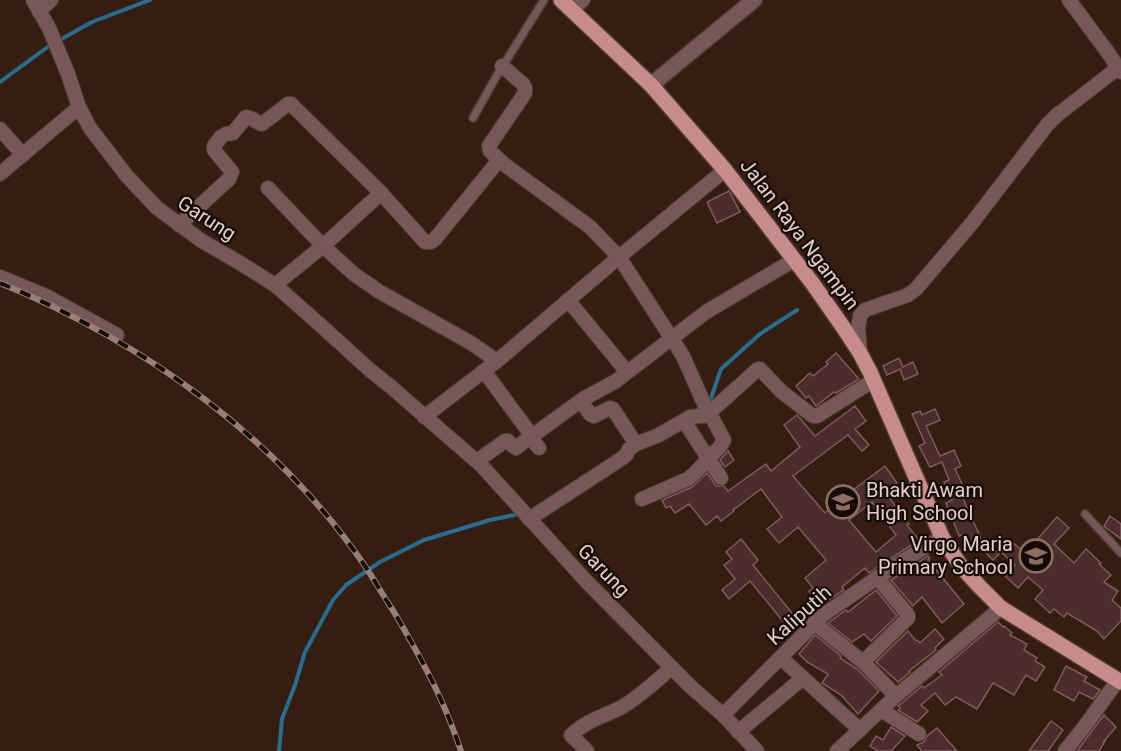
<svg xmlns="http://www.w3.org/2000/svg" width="1121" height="751" font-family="Roboto,sans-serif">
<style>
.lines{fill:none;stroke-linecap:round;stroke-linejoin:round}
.stream{stroke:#286d90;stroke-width:4}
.building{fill:#4a2d2c;stroke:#7d5c5a;stroke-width:1.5;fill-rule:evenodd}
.service-casing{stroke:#513a2e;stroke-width:10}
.minor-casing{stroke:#513a2e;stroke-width:16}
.tertiary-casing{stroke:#513a2e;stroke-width:18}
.primary-casing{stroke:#513a2e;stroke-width:18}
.service{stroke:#765858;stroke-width:7}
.minor{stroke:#765858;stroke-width:14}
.tertiary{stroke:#765858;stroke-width:15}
.primary{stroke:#c88b8b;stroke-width:15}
.rail-casing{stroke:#958077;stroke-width:6}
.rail{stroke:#160b06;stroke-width:4;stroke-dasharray:11;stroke-linecap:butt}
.labels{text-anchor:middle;stroke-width:4.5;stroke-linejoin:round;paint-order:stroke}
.street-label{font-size:20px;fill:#e1d0c8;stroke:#160b06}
.poi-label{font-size:20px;fill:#e1d0c8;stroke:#160b06;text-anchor:start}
</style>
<rect width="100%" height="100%" fill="#361d11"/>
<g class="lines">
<!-- stream -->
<g class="stream">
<polyline points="0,82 49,46 92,22 150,0"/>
<polyline points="695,411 710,401 721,369 760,334 797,310"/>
<polyline points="279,751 282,719 295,685 305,652 333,600 346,585 380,562 424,540 490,520 519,514"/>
</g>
</g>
<!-- building -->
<g class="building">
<polygon points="729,191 740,212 717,223 707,202"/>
<polygon points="836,353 859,379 836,393 834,392 816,406 809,396 806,398 796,386 810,373 813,376 828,364 826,362"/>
<polygon points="899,358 903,367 913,362 918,374 904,380 900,369 887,375 883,366"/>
<path d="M 855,406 L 866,421 L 855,429 L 869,445 L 862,451 L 848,435 L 793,476 L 825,513 L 845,496 L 885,466 L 897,483 L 885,492 L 909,524 L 907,525 L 919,540 L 869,573 L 865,568 L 842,587 L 844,590 L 825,602 L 819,595 L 815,598 L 809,591 L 813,588 L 805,578 L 826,560 L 798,527 L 779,543 L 767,529 L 782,517 L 761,489 L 733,510 L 734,511 L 721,521 L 717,516 L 706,525 L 689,504 L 675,513 L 670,506 L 666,508 L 662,500 L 692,487 L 707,473 L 716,486 L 724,486 L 728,491 L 766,464 L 771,471 L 800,447 L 784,425 L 797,415 L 815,436 ZM 872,502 L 896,535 L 876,552 L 849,520 Z"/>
<polygon points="935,409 940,420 926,426 940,456 954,450 961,466 955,469 966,492 961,494 984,545 972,551 964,534 959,536 946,503 952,500 944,482 949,480 942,462 930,467 919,446 925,443 912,414 920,411 922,415"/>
<polygon points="728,451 734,460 725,467 720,460"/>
<polygon points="1110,516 1121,524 1121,539 1104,526"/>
<polygon points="1057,517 1069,528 1054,544 1074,563 1086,549 1101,563 1099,564 1111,575 1104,582 1118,591 1112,600 1121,608 1121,621 1104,639 1097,631 1067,613 1064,617 1054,609 1050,613 1035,599 1043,590 1028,577 1018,588 1005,576 1015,565 1001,552 1011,541 1025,553"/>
<polygon points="741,539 758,560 753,565 800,623 791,631 750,581 729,599 722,590 735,579 724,565 732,559 726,552"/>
<polygon points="988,543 999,554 993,560 982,549"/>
<polygon points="928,556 930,558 928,560 964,604 942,623 922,597 913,606 891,580"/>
<polygon points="876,590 897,616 871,641 864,634 852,642 828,623 846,610 848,612"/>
<polygon points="998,622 1003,627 1004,626 1012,633 1010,635 1027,644 1024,650 1037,658 1035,661 1045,667 1036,681 1026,675 1014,695 993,683 977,709 956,697 945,705 935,693 921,705 928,711 917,722 898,710 900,708 898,706 902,703 922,686 924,688 942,675 939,672"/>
<polygon points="935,629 944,639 935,648 936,650 909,671 910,672 898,682 876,662 908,631 916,641 917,640 920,643"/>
<polygon points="815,635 841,656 840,658 857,669 879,691 858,714 841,695 822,683 828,674 807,662 799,654"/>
<polygon points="1066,666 1087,677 1084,681 1100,690 1093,699 1079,692 1074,701 1054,690"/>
<polygon points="1104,715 1116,727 1104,741 1105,741 1099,751 1077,751"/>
<polygon points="1051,721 1063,730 1048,751 1029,751"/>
<polygon points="891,727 905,736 891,751 878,751 870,746 876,736 883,740"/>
<polygon points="937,728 957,751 922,751 917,745 924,742 927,736"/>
</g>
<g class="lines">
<!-- service casing -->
<g class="service-casing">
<g id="service">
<polyline points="473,118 496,77 544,0"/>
<polyline points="1085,514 1121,553"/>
</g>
</g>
<!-- minor casing -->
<g class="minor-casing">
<g id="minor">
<polyline points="33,0 49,28 68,74 79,107 90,128 126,175 157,208 202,241 240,263 275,285 317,322 371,371 390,386 482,466 586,581 690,686 723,715 757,751"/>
<polyline points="1069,0 1109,54 1121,72"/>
<polyline points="572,9 583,0"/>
<polyline points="39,11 51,0"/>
<path d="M 502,66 L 523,84 L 525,88 L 525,93 L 489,146 L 490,151 L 505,165 L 590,227 L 619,257 L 683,356 L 702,399 L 724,440 C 721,448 713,453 707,460 C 701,467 696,473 688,479 L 642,499"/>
<polyline points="0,129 23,155"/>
<polyline points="0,174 79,107"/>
<polyline points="268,188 323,246 355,275 380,292 471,343 497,361"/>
<path d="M 179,225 L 229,179 L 232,172 L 214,150 L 214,146 L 221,137 L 226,134 L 233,133 L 246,117 C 253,117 256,123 262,124 L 288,104 L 291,104 L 381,193"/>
<polyline points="0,277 46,296 117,335"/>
<polyline points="275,285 323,246 381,193 425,242 431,242 435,239 499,160"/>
<polyline points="568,300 627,372"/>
<polyline points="860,353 858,328 860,316 865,310 908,295 916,289 972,223 1047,125 1057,115 1118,68"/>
<polyline points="484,371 532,436 530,437 539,448"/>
<polyline points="581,401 590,414 594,416 610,408 613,409 636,444"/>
<polyline points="424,417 497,361 619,257 725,170"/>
<polyline points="684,421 721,478"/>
<polyline points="532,436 583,399 616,381 706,312 794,260"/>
<polyline points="477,461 505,441 508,441 513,446 516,448 530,437"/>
<polyline points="529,519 621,459 626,455 629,449 636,444 659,435 690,417 703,416 709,413 758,369 760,369 782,392 813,416 817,416 874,380"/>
<polyline points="814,623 863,662 896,696"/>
<polyline points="781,658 803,678"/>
<polyline points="863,662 908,618 908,615 877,577"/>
<polyline points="881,710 919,734"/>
<polyline points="723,715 823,615 893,567 942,537"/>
<polyline points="738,732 803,678 860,730"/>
<path d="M 587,751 L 571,735 C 589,719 600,718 620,708 C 639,698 655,681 672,668"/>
<polyline points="837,751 896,696 1001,608"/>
<polyline points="1065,751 1085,726 1118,680"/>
</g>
</g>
<!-- tertiary casing -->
<g class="tertiary-casing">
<polyline id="tertiary" points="651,85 754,0"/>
</g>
<!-- primary casing -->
<g class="primary-casing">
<polyline id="primary" points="561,0 651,85 725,170 813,284 843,327 860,353 870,372 942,537 960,565 979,586 1001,608 1121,682"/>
</g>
<!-- service -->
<use href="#service" class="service"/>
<!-- minor -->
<use href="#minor" class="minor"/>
<!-- tertiary -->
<use href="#tertiary" class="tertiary"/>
<!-- primary -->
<use href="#primary" class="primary"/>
<!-- rail casing -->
<g class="rail-casing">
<path id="rail" d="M 0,283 C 143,342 277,437 365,566 C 375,581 384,597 394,612 C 411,641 428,670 441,700 C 449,717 455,734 461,751"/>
</g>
<!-- rail -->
<use href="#rail" class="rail"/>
</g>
<!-- icons -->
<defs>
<g id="school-ring" transform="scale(1.725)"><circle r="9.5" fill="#160b06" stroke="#8d6e63" stroke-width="1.5"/><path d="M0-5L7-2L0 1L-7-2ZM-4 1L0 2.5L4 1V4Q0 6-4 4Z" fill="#8d6e63"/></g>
</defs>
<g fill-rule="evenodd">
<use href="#school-ring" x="843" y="502"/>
<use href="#school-ring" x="1036" y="556"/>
</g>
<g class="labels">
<!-- street labels -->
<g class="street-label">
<text transform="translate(207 218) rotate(33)" y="7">Garung</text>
<text transform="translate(800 234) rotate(53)" y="7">Jalan Raya Ngampin</text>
<text transform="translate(604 570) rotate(46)" y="7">Garung</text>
<text transform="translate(799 615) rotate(-42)" y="7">Kaliputih</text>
</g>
<!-- poi labels -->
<g class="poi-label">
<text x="866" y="497">Bhakti Awam<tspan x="866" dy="23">High School</tspan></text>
<text x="1013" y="551" text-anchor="end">Virgo Maria<tspan x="1013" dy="23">Primary School</tspan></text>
</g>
</g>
</svg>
